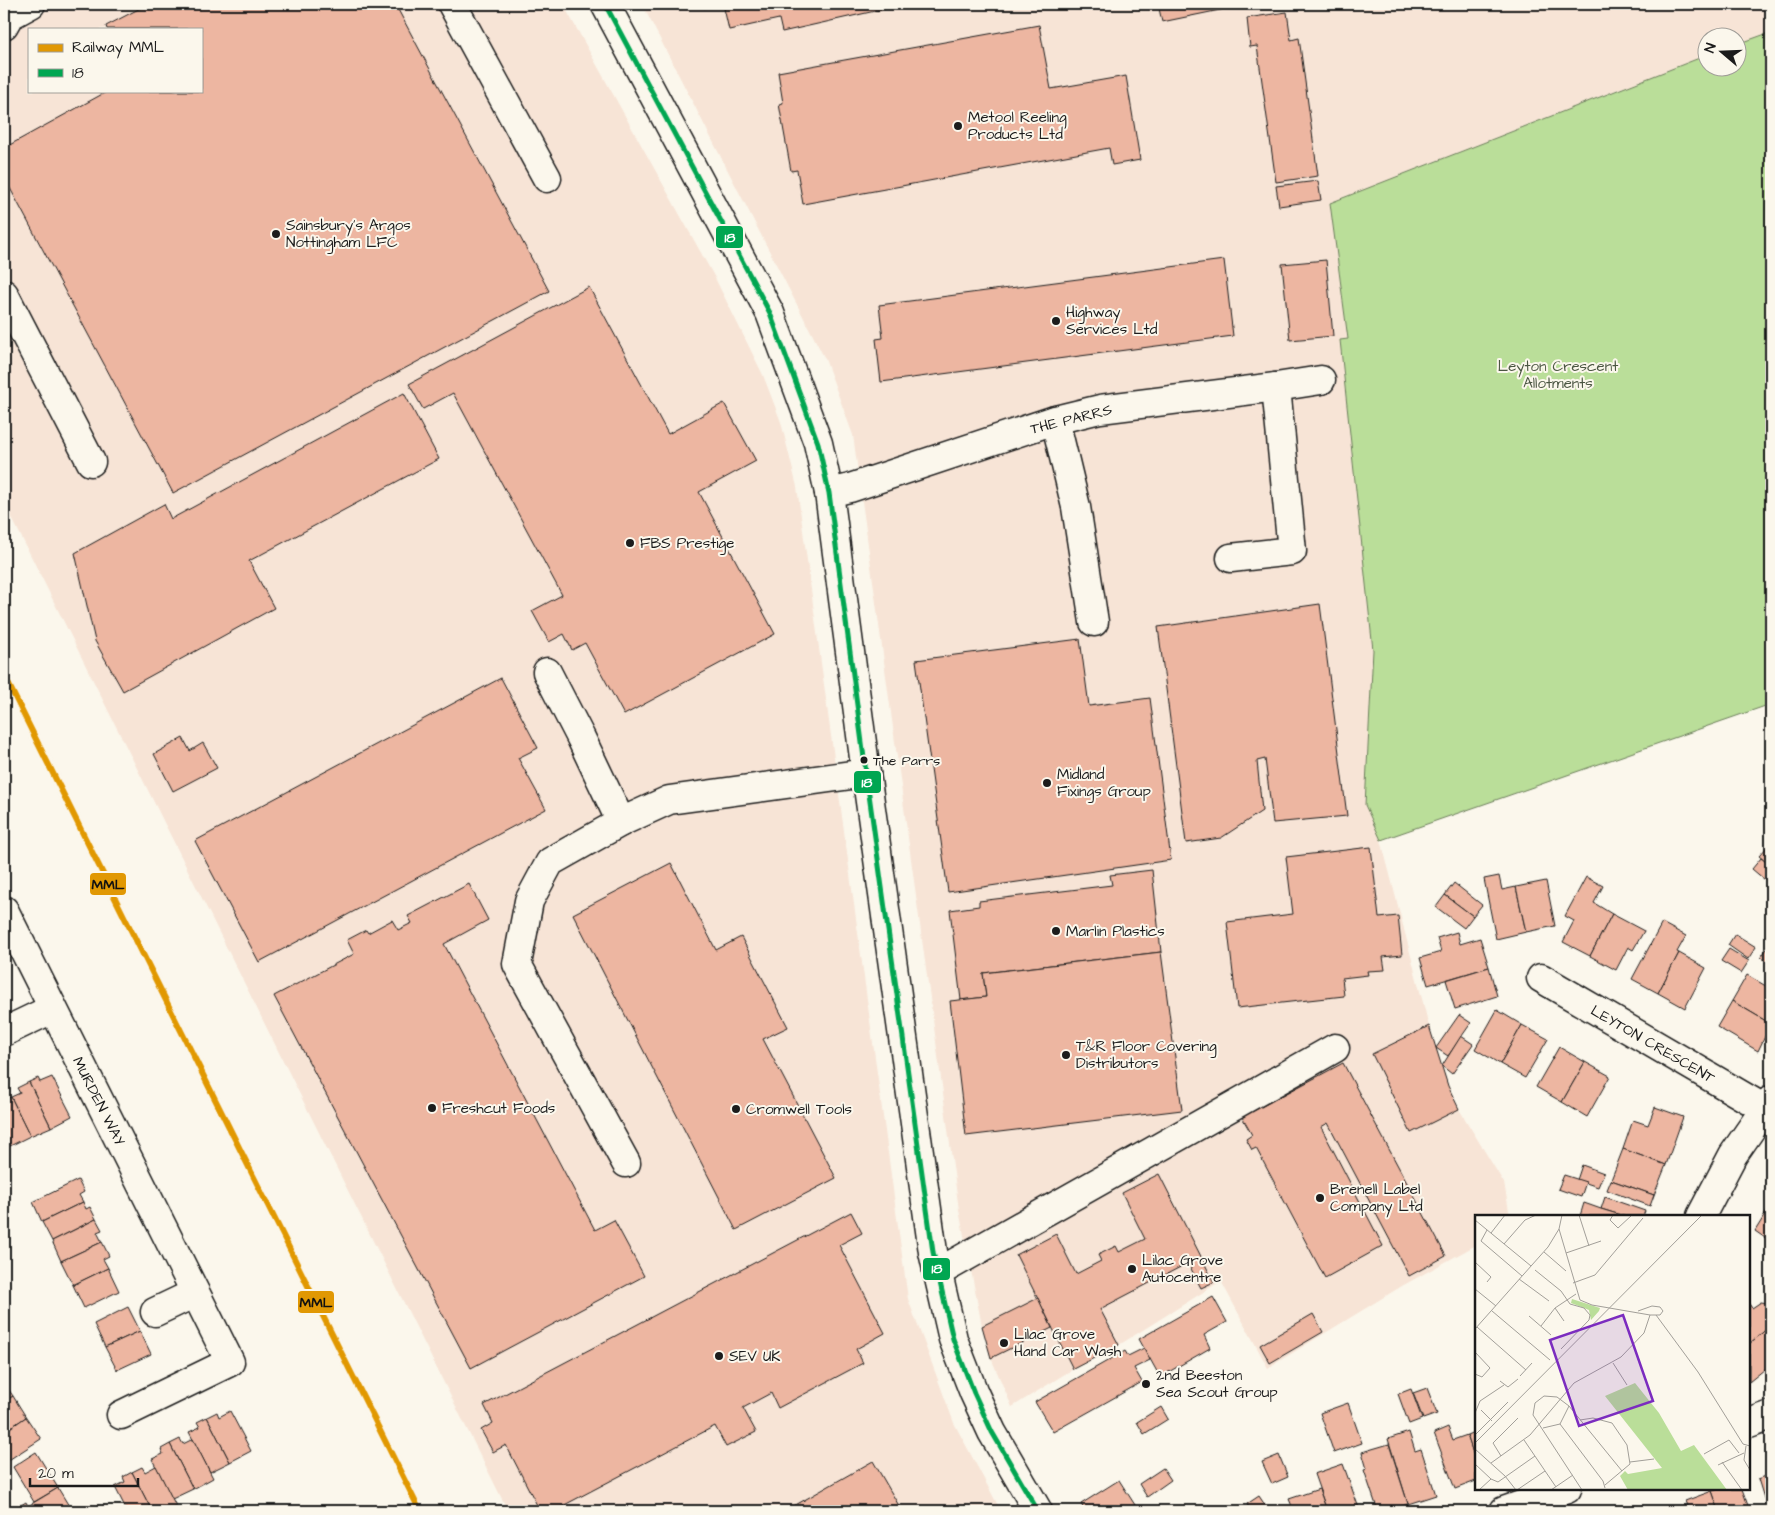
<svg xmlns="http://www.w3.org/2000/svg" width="1775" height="1515" font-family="'Architects Daughter',sans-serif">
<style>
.built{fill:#f7e4d6;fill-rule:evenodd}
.green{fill:#bade99;stroke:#6b7d5a}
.building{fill:#edb6a1;stroke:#1c1c1c}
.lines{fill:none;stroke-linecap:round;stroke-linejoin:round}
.minor-casing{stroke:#1c1c1c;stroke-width:31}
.minor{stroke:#fbf7ec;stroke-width:28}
.bus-1-casing{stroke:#fbf7ec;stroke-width:9}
.bus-1{stroke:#00a651;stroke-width:5}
.rail-1-casing{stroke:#fbf7ec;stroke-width:10}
.rail-1{stroke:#e19803;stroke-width:6}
.poi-dot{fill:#1c1c1c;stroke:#fbf7ec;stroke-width:2}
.labels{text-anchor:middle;stroke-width:4;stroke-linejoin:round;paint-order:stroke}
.bus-label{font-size:14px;fill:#1c1c1c;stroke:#fbf7ec;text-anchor:start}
.poi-label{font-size:15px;fill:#1c1c1c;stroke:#fbf7ec;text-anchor:start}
.park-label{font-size:15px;fill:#4b5642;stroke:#fbf7ec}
.street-label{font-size:15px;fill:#1c1c1c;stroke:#fbf7ec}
.inset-road{fill:none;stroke:#a29f99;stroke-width:1}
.view{fill:#7b2cbf;fill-opacity:0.15;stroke:#7b2cbf;stroke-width:2.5}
.inset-edge{fill:none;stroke:#1c1c1c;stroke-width:2.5}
.line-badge{stroke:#fbf7ec;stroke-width:2}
.badge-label{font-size:14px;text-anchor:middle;font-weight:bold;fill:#fff}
.pale-badge-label{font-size:14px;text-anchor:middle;font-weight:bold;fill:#111}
</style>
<rect width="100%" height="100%" fill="#fbf7ec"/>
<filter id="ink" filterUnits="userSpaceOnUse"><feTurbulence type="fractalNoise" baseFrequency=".02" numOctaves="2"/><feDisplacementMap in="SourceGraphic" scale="10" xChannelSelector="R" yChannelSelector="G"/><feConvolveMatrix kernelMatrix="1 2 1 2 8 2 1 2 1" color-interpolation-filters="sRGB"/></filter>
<g filter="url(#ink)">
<!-- built -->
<g class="built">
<path d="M 4,4 L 563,4 L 715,278 L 763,375 L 781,422 L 797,487 L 908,1299 L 954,1423 L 1001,1511 L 508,1511 L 4,502 ZM 29,29 L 201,29 L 201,91 L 29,91 Z"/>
<polygon points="642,4 1771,4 1771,32 1738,44 1738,38 1708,38 1707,55 1330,203 1348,339 1340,340 1373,650 1365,805 1381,840 1429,1026 1448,1086 1459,1109 1504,1183 1510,1216 1476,1216 1476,1245 1402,1286 1268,1368 1221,1281 1119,1345 1073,1369 1012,1407 991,1358 982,1326 959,1210 853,435 825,359"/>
</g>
<!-- green -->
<polygon class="green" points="1771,32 1771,704 1381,840 1365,805 1373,650 1340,340 1348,339 1330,203 1707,55 1708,68 1738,68 1738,44"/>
<!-- building -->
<g class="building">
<polygon points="148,4 395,4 549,291 173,493 4,177 4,148 108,91 201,91 201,29 107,29 106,26"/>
<polygon points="704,4 906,4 782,32 779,19 729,30 723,4 704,8"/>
<polygon points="1158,4 1249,4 1162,22"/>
<polygon points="1287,12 1291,40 1299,38 1318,176 1276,182 1257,46 1250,47 1247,18"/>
<polygon points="1039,25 1051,89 1126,76 1140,160 1112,165 1109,148 803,204 797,170 791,171 779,104 783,103 778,72"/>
<polygon points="1318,181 1321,200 1279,206 1276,186"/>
<polygon points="1224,260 1233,336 881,382 876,339 883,338 879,305"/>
<polygon points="1326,260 1333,336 1290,340 1282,264"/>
<polygon points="589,287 668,434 724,403 756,461 699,492 775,634 624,715 585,643 572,650 564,634 549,642 532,611 562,595 453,393 423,409 409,384"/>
<polygon points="404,393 439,459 249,561 274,608 123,691 95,641 75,553 164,504 171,519"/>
<polygon points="1320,604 1347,816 1273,823 1265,759 1257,761 1262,811 1221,838 1186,843 1158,627"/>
<polygon points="1080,639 1089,706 1150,698 1171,860 948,892 916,660"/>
<polygon points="501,678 538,748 518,758 546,809 259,962 195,841"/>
<polygon points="183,738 190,751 203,743 217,768 173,791 154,754"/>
<polygon points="1769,845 1771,847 1771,866 1759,856"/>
<polygon points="1371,847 1379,918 1398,916 1402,955 1383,957 1385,970 1367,971 1368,975 1342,978 1344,996 1237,1008 1227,922 1293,914 1286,857"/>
<polygon points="1761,858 1771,866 1771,885 1752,869"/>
<polygon points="671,863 716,950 741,937 788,1027 763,1039 836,1178 736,1230 573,914"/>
<polygon points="1152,870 1161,952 983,973 986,997 961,1000 950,910 979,906 979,901 1112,885 1110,875"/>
<polygon points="1499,876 1502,890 1516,887 1526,932 1496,939 1484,879"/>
<polygon points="1586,877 1603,886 1594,903 1612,914 1590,956 1563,942 1574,921 1565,916"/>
<polygon points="1546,881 1555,926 1526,932 1516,887"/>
<polygon points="1454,883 1482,905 1473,916 1445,895"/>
<polygon points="469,884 488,920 444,944 595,1230 614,1220 644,1276 471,1368 274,996 354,954 347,940 366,930 368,933 392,920 398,930 412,923 408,916"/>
<polygon points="1445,895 1473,916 1464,928 1436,907"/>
<polygon points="1612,914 1644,931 1633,950 1628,947 1616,970 1590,956"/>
<polygon points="1662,923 1686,936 1677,952 1679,953 1658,993 1632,979"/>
<polygon points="1457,932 1460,944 1480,938 1489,967 1428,985 1420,958 1441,952 1437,938"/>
<polygon points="1735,934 1756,947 1748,959 1728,945"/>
<polygon points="1771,943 1771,965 1761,957"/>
<polygon points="1729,949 1749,961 1741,973 1721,961"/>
<polygon points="1161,952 1182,1110 966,1136 950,1001 986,997 983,973"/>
<polygon points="1679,953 1706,968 1685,1008 1658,993"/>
<polygon points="1489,967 1497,996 1455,1009 1446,980"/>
<polygon points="1747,975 1771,989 1771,1024 1732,1001"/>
<polygon points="1732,1001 1771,1024 1758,1051 1717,1027"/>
<polygon points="1497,1010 1522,1025 1500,1064 1475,1049"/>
<polygon points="1459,1015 1471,1023 1448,1056 1436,1048"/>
<polygon points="1522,1025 1548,1039 1525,1078 1500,1064"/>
<polygon points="1429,1026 1448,1086 1459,1109 1411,1133 1372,1054"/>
<polygon points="1461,1036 1473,1044 1452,1074 1442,1066"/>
<polygon points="1559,1047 1585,1062 1562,1102 1536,1087"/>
<polygon points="1585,1062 1610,1076 1587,1117 1562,1102"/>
<polygon points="1343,1063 1446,1256 1409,1276 1328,1123 1321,1127 1383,1246 1325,1278 1256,1148 1252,1150 1246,1139 1252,1135 1242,1117"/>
<polygon points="52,1077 72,1116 51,1127 29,1082 38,1078 40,1082"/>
<polygon points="29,1082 51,1127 30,1136 11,1097 20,1093 17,1088"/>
<polygon points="11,1097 30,1136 10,1146 4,1134 4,1100"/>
<polygon points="1655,1107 1683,1117 1666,1165 1623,1149 1633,1120 1648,1125"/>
<polygon points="4,1134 10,1146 4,1149"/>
<polygon points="1623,1149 1666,1165 1654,1195 1611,1180"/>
<polygon points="1582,1165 1604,1173 1598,1187 1577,1180"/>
<polygon points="1159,1174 1214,1282 1201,1288 1188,1263 1100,1309 1119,1345 1073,1369 1016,1255 1056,1234 1076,1274 1101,1261 1098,1255 1116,1246 1119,1252 1145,1239 1122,1193"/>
<polygon points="1564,1175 1586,1182 1581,1197 1558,1189"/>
<polygon points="78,1180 84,1192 79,1195 83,1202 42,1222 33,1202"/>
<polygon points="1611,1180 1654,1195 1650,1206 1607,1190"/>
<polygon points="1605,1197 1645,1211 1643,1216 1624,1216 1601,1209"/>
<polygon points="83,1202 86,1209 90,1207 96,1219 52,1241 42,1222"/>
<polygon points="1584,1203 1601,1209 1624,1216 1580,1216"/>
<polygon points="1771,1205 1771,1242 1755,1231"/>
<polygon points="851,1212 862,1233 839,1245 885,1333 856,1349 863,1363 778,1408 771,1393 743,1408 756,1432 726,1447 715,1426 553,1511 540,1511 506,1445 493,1452 481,1430 493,1423 484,1405"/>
<polygon points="96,1219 102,1230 97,1232 102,1242 61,1261 52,1241"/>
<polygon points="102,1242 109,1256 103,1259 108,1268 73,1285 61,1261"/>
<polygon points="108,1268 119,1291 84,1308 73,1285"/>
<polygon points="1213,1297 1227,1322 1204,1335 1210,1348 1160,1377 1139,1339"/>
<polygon points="1038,1298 1052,1328 991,1358 982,1326"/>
<polygon points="1761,1302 1768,1303 1771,1306 1771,1319 1765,1324 1768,1328 1749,1344 1749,1304 1752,1308"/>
<polygon points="128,1307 140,1331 105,1347 94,1324"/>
<polygon points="1313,1314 1323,1332 1270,1363 1260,1345"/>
<polygon points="1768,1328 1771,1333 1771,1367 1770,1365 1749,1382 1749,1344"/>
<polygon points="140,1331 151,1354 117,1370 105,1347"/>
<polygon points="1144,1348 1150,1360 1134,1368 1142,1382 1053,1432 1035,1402 1125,1351 1128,1356"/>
<polygon points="4,1383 13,1396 4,1402"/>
<polygon points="1427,1388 1437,1414 1423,1419 1413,1393"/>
<polygon points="1411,1389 1422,1419 1409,1424 1398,1394"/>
<polygon points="13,1396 26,1417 4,1432 4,1402"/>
<polygon points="1348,1403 1362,1443 1334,1453 1320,1413"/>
<polygon points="1161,1407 1168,1419 1144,1434 1137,1422"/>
<polygon points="230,1411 251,1451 230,1462 207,1417 217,1412 219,1417"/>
<polygon points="26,1417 41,1439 4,1463 4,1432"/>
<polygon points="207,1417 230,1462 210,1472 189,1432 200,1427 197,1422"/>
<polygon points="1448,1427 1453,1440 1467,1435 1476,1462 1476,1481 1455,1489 1434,1433"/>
<polygon points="1476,1431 1476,1462 1467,1435"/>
<polygon points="1409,1432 1415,1451 1421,1449 1436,1495 1408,1504 1388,1439"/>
<polygon points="180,1439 183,1444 193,1439 213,1478 193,1489 170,1444"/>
<polygon points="170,1444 193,1489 172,1499 152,1459 163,1454 161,1449"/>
<polygon points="1389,1444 1408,1504 1387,1511 1378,1511 1364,1470 1367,1469 1362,1452"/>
<polygon points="36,1452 58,1488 34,1502 13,1467"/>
<polygon points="1279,1455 1288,1477 1272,1484 1262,1462"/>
<polygon points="873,1461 902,1511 785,1511"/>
<polygon points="1343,1464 1360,1511 1327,1511 1314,1474"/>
<polygon points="156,1466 176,1506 166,1511 152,1511 132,1472 142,1467 145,1472"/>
<polygon points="1163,1468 1171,1480 1147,1497 1139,1484"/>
<polygon points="132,1472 152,1511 127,1511 115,1487 125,1482 123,1477"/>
<polygon points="1771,1474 1771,1511 1768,1511 1758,1479"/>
<polygon points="1119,1480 1135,1505 1126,1511 1085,1511 1081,1504"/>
<polygon points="58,1488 72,1511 17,1511 16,1508 26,1502 28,1506"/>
<polygon points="1319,1489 1327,1511 1294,1511 1289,1499"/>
<polygon points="1719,1489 1742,1489 1750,1511 1719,1511 1712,1491"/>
<polygon points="1712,1491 1719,1511 1689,1511 1685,1501"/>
<polygon points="1259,1496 1269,1511 1251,1511 1247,1504"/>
<polygon points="1135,1505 1139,1511 1126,1511"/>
</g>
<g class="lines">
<!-- minor casing -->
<g class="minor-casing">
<g id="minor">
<polyline points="452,4 547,178"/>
<polyline points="605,4 770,313 818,443 829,493 866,773 933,1252 953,1339 974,1393 992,1432 1038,1511"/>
<polyline points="4,25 9,16 31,4"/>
<polyline points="4,294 91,462"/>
<polyline points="1055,420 1076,507 1094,622"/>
<polyline points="829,493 850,488 1055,420 1100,409 1276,387 1321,380"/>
<polyline points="1231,558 1292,551 1276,387"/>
<polyline points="547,672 581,738 621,822"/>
<polyline points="4,910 230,1362 121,1415"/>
<polyline points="1541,978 1765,1109"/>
<polyline points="4,1032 52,1009"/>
<polyline points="626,1163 517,964 529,901 550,862 621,822 669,800 866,773"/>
<polyline points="1701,1216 1733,1155 1771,1100"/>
<polyline points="937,1273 1335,1048"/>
<polyline points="155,1312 195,1293"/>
<polyline points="1749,1423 1771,1415"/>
<polyline points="1504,1511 1567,1489"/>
</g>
</g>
<!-- minor -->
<use href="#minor" class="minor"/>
<!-- bus-1 casing -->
<g class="bus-1-casing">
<polyline id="bus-1" points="605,4 770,313 818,443 829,493 866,773 933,1252 953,1339 974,1393 992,1432 1038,1511"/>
</g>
<!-- bus-1 -->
<use href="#bus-1" class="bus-1"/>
<!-- rail-1 casing -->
<g class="rail-1-casing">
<polyline id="rail-1" points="4,675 420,1511"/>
</g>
<!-- rail-1 -->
<use href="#rail-1" class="rail-1"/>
</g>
</g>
<!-- markers -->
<g class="poi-dot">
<circle cx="958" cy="126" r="5"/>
<circle cx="276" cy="234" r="5"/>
<circle cx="1056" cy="321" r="5"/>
<circle cx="630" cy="543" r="5"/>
<circle cx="864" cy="760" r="4.5"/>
<circle cx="1047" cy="783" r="5"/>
<circle cx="1056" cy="931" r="5"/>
<circle cx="1066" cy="1055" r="5"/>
<circle cx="432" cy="1108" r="5"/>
<circle cx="736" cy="1109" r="5"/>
<circle cx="1320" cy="1198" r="5"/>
<circle cx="1132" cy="1269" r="5"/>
<circle cx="1004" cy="1343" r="5"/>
<circle cx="719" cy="1356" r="5"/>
<circle cx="1146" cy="1384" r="5"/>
</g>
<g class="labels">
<!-- bus labels -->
<g class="bus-label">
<text x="873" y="765">The Parrs</text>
</g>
<!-- poi labels -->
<g class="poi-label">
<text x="968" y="122">Metool Reeling<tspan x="968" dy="17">Products Ltd</tspan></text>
<text x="286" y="230">Sainsbury's Argos<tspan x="286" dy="17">Nottingham LFC</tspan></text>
<text x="1066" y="317">Highway<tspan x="1066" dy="17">Services Ltd</tspan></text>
<text x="640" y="548">FBS Prestige</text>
<text x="1057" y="779">Midland<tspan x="1057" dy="17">Fixings Group</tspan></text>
<text x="1066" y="936">Marlin Plastics</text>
<text x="1076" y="1051">T&amp;R Floor Covering<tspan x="1076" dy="17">Distributors</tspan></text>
<text x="442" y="1113">Freshcut Foods</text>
<text x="746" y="1114">Cromwell Tools</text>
<text x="1330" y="1194">Brenell Label<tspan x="1330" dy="17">Company Ltd</tspan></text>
<text x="1142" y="1265">Lilac Grove<tspan x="1142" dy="17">Autocentre</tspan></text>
<text x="1014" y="1339">Lilac Grove<tspan x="1014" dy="17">Hand Car Wash</tspan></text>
<text x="729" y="1361">SEV UK</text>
<text x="1156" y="1380">2nd Beeston<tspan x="1156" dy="17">Sea Scout Group</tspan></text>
</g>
<!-- park labels -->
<g class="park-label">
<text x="1558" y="371">Leyton Crescent<tspan x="1558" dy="17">Allotments</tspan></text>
</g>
<!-- street labels -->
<g class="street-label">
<text transform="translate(1071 419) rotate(-14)" y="5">THE PARRS</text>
<text transform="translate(1653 1044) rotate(30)" y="5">LEYTON CRESCENT</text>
<text transform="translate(99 1101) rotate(63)" y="5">MURDEN WAY</text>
</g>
</g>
<!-- overview -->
<g transform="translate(1475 1215)">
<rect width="275" height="275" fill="#fbf7ec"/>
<path d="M 97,84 L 125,93 L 124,96 L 116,105 L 114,95 L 96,88 ZM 160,168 L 184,198 L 206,236 L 219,230 L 252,275 L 153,275 L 145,261 L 150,256 L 153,259 L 187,253 L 130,181 Z" fill="#bade99"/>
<path class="inset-road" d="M 104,0 L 114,31M 138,0 L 135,5 L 143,13 L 157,0M 0,5 L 56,51M 84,14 L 105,85 L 117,90 L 175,100 L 185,100 L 188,96 L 185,92 L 177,91 L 163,96M 12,15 L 6,26 L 47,61M 16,18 L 30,0M 29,29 L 50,5 L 61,0M 69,37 L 91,56M 91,38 L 126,26M 0,47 L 16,62 L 12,67M 60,55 L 86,76 L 95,89 L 109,93 L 115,100 L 114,105 L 86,134M 44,64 L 74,86M 98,68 L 120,60 L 168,3M 0,74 L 21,91M 80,93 L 89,106M 17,96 L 75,145M 181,100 L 223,157 L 268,229 L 275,231M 54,101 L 76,120M 66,111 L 80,93 L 101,79M 2,112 L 51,155M 0,114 L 73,32 L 84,14 L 87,0M 0,137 L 15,153 L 7,162 L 0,159M 138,148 L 152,170M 45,161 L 57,148M 25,166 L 33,172 L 43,164M 6,195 L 17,206M 0,198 L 5,186 L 29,170M 105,205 L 118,203 L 137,208 L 152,230 L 155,249 L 130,270M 85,209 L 128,266 L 130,273M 68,213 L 85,209 L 94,191M 0,220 L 33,187M 49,225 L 81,272M 0,228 L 227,0M 271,231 L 269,245 L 275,255M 0,234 L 30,261 L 41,275M 229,239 L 254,225 L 264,238M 26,241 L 18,228 L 43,203M 155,247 L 179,244M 247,247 L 267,275M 16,248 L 55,220 L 99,168 L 146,142 L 169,118 L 175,100M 0,249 L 16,264 L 23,267 L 60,241M 243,250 L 269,238M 4,275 L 16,264M 42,275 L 70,256M 76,275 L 98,260M 107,275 L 58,200 L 60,188 L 69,181 L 82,182 L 94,191 L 147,256M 113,275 L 135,275"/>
<path class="view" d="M 148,100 L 178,186 L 104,211 L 75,125 Z"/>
<rect width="275" height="275" class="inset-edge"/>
</g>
<g class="line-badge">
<rect x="715" y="225" width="29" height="24" rx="5" fill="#00a651"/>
<rect x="853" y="770" width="29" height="24" rx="5" fill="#00a651"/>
<rect x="89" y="872" width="38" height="24" rx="5" fill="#e19803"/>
<rect x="922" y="1257" width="29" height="24" rx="5" fill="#00a651"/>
<rect x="297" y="1290" width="38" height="24" rx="5" fill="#e19803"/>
</g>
<g class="badge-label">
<text x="730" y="242">18</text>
<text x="867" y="787">18</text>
<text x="937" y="1273">18</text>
</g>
<g class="pale-badge-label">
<text x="108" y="889">MML</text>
<text x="316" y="1307">MML</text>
</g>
<!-- margin -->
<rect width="1775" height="1515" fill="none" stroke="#fbf7ec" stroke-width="20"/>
<rect x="10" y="10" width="1755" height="1495" fill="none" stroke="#1c1c1c" stroke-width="2" filter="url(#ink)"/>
<!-- legend -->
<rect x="28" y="28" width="175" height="65" fill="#fbf7ec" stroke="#a29f99"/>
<rect x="38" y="44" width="25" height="8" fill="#e19803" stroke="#a29f99"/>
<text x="72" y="52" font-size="15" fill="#1c1c1c">Railway MML</text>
<rect x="38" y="69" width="25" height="8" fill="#00a651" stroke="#a29f99"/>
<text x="72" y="78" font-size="15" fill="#1c1c1c">18</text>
<!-- north arrow -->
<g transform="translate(1722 52) rotate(289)"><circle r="24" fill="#fbf7ec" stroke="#a29f99"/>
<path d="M0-4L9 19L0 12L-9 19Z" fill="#1c1c1c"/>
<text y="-8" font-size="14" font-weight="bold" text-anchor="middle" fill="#1c1c1c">N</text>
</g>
<!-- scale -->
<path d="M30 1478v8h108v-8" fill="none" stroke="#1c1c1c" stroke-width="2.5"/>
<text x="38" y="1478" font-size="15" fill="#1c1c1c" stroke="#fbf7ec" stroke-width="4" paint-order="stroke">20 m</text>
</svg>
